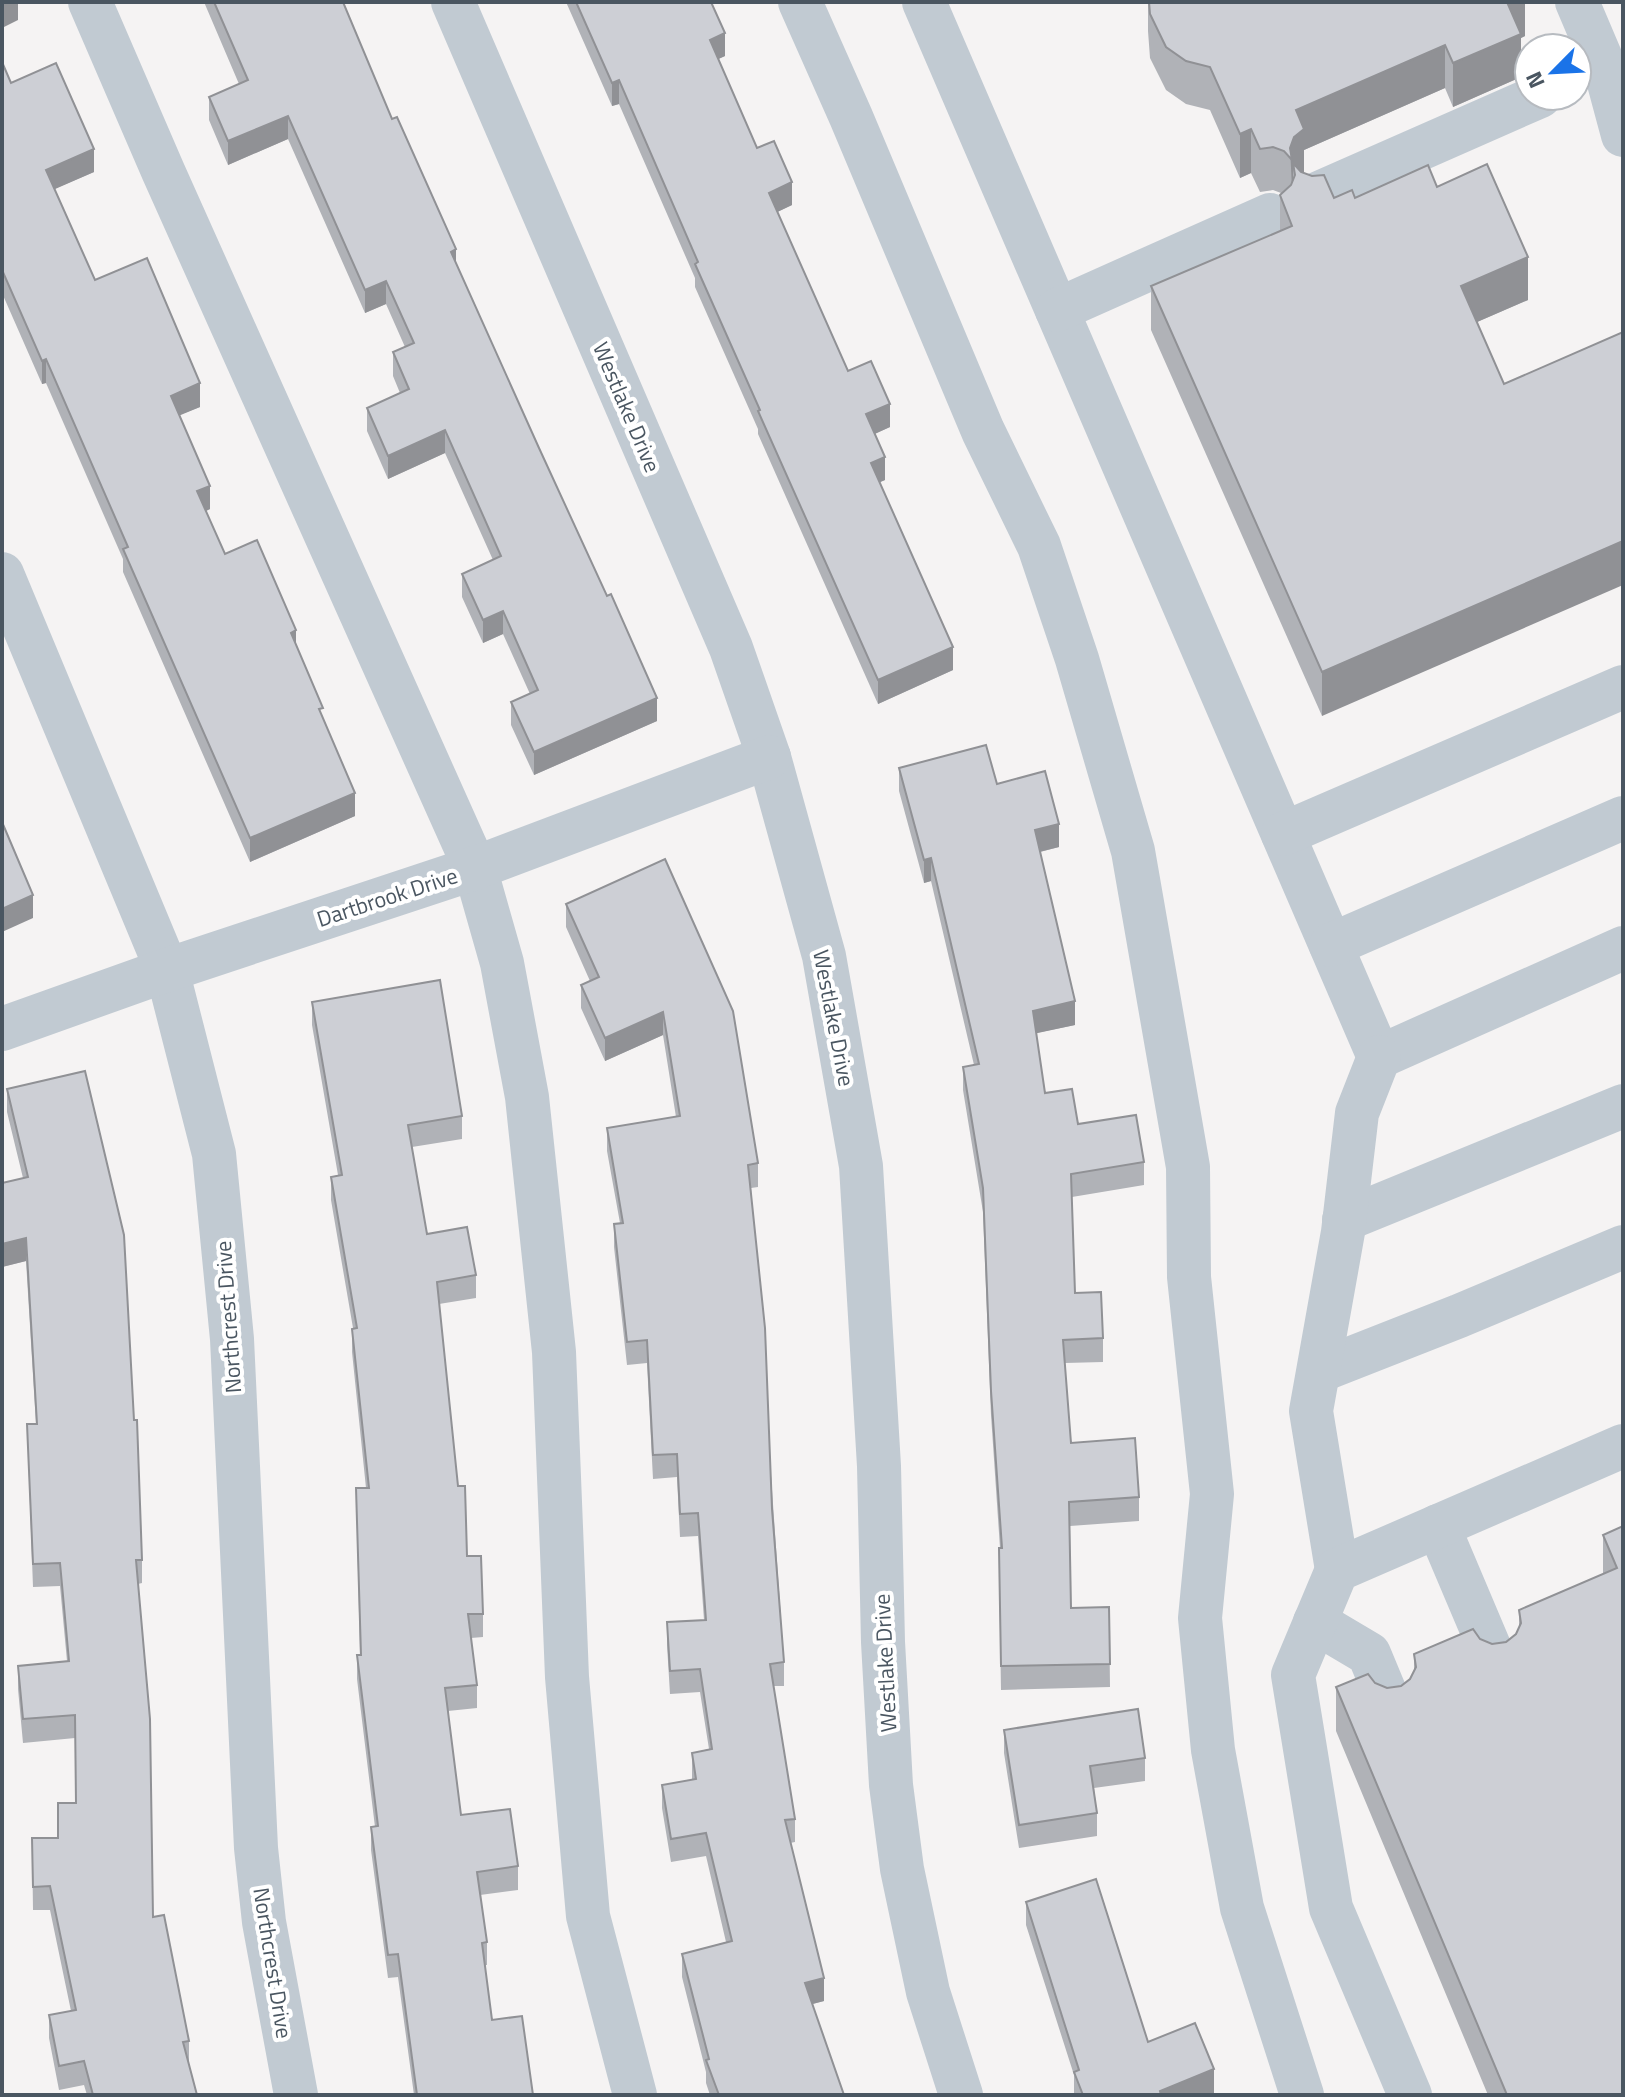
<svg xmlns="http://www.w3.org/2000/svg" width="1625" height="2097" font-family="'Titillium Web',sans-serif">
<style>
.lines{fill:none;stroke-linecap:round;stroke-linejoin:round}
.minor{stroke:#c1cad2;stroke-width:44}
.wall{fill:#b0b2b7}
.shaded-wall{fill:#909195}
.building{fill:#cdcfd5;stroke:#909195;stroke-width:2}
.labels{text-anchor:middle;stroke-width:8;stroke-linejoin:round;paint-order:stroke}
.street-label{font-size:22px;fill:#4a5661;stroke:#fff}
</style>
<rect width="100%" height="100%" fill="#f5f3f3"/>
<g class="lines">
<!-- minor -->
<g class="minor">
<polyline points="90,2 163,171 475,868 502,963 527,1097 554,1352 567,1677 588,1916 635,2095"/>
<polyline points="453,2 731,648 769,757 824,956 861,1166 879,1466 883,1642 891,1785 902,1869 928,1992 961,2095"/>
<polyline points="800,2 851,117 983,431 1039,546 1077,659 1133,851 1188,1167 1189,1277 1212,1494 1200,1618 1213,1750 1242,1908 1302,2095"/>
<polyline points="924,2 1379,1057 1623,948"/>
<polyline points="1577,2 1605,68 1623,135"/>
<polyline points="1315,195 1540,96"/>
<polyline points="1057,310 1270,215"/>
<polyline points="2,574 167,970 214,1154 232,1339 256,1848 264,1922 296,2095"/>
<polyline points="1283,834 1623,687"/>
<polyline points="1331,945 1623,818"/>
<polyline points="2,1029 167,970 475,868 769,757"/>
<polyline points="1344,1220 1623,1106"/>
<polyline points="1319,1371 1459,1316 1623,1247"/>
<polyline points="1438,1526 1496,1663"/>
<polyline points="1337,1570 1311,1411 1343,1232 1357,1113 1379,1057"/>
<polyline points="1315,1622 1369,1654 1391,1707"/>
<polyline points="1410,2095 1331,1908 1293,1675 1337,1570 1623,1446"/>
</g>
</g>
<!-- wall -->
<g class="wall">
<polygon points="204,2 343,2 392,119 657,721 534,775 511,725 511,702 530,694 503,634 483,643 462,597 462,574 493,560 445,453 388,479 367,431 367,408 400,393 393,376 393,352 405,347 386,304 365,313 288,139 228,165 209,120 209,97 239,84"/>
<polygon points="566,2 711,2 725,56 718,59 757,148 792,205 777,212 848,371 890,427 874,434 885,480 880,482 953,670 878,704 758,434 758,429 695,287 695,278 619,104 612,106"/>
<polygon points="1148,2 1525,2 1525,36 1521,38 1521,77 1453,107 1445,88 1304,150 1304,173 1334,198 1355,198 1437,187 1528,300 1477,322 1322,716 1151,330 1151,286 1280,231 1280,195 1281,193 1273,190 1260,192 1251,173 1240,178 1210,110 1186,104 1166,90 1150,58 1148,31"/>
<polygon points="2,62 11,83 94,172 54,189 95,280 200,407 179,415 210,509 206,511 225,554 296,644 323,719 355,816 250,862 123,572 123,559 46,383 42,384 2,293"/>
<polygon points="899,768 997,784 1059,847 1040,852 1075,1025 1036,1033 1045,1093 1078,1124 1144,1162 1144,1185 1072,1197 1075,1293 1103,1338 1103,1362 1065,1363 1071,1443 1139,1497 1139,1521 1070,1526 1071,1608 1109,1607 1110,1687 1001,1690 999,1571 1000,1548 991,1415 983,1212 963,1090 963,1067 974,1065 931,881 924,883 899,791"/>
<polygon points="665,859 758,1163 758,1187 751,1188 784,1662 784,1686 773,1686 795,1819 795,1842 790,1843 824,2001 812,2004 844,2095 710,2095 706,2083 706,2072 682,1977 682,1954 726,1942 706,1856 671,1862 662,1808 662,1785 692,1780 692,1753 709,1749 700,1692 670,1694 667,1645 667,1622 704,1620 698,1536 680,1537 677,1477 653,1479 647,1363 627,1365 614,1247 614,1224 620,1223 607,1151 607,1128 676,1117 663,1035 605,1061 581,1008 581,985 590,981 566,927 566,904"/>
<polygon points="312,1002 462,1116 462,1139 412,1147 427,1234 476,1275 476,1298 439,1304 458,1486 467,1556 483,1614 483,1637 471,1638 477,1685 477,1708 448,1711 461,1815 518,1866 518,1890 480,1895 487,1942 487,1965 485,1965 492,2020 533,2095 414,2095 398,1977 388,1978 371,1850 371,1827 375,1827 357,1679 357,1655 360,1655 356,1488 366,1488 352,1352 352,1329 353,1328 331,1200 331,1177 338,1175 312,1025"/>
<polygon points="7,1089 142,1560 142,1583 138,1584 153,1917 189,2041 189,2064 197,2095 87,2095 84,2085 59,2090 49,2038 49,2015 71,2011 50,1910 33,1910 32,1838 58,1838 76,1803 75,1738 23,1743 18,1689 18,1666 67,1661 60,1586 33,1587 27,1424 36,1424 26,1261 2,1267 2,1183 23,1178 7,1112"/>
<polygon points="1623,1526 1623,2095 1488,2095 1336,1731 1336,1687 1375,1683 1387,1688 1401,1686 1410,1679 1414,1671 1414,1654 1480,1639 1492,1644 1506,1642 1516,1634 1519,1627 1519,1610 1603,1574 1603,1535"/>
<polygon points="1004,1730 1145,1758 1145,1781 1094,1788 1097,1813 1097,1836 1019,1848 1004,1753"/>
<polygon points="1026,1902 1148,2042 1214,2093 1208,2095 1074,2095 1074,2075 1026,1925"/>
</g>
<!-- shaded-wall -->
<g class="shaded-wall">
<polygon points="7,2 18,2 18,20 2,28 2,4"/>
<polygon points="1506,2 1525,2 1525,36 1521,38 1521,77 1453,107 1453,63"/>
<polygon points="725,33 725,56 710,63 710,40"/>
<polygon points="1445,45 1445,88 1304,150 1304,172 1295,181 1293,163 1293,184 1292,188 1290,148 1296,110"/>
<polygon points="619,80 619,104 612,106 612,83"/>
<polygon points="288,116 288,139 228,165 228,141"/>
<polygon points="1251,129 1251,173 1240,178 1240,134"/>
<polygon points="94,149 94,172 46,193 46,170"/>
<polygon points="792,182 792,205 769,216 769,193"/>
<polygon points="456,249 456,273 451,252"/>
<polygon points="1528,257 1528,300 1461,329 1461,286"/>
<polygon points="386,281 386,304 365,313 365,290"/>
<polygon points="46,359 46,383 42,384 42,361"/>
<polygon points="200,383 200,407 171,419 171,396"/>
<polygon points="890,404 890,427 866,438 866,414"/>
<polygon points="445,430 445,453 388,479 388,456"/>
<polygon points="885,457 885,480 871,486 871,463"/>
<polygon points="210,486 210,509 197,515 197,491"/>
<polygon points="1623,541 1623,585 1322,716 1322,672"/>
<polygon points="503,611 503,634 483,643 483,620"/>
<polygon points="296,630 296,654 291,633"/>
<polygon points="953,647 953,670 878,704 878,680"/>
<polygon points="657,698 657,721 534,775 534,752"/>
<polygon points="355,793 355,816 250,862 250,838"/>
<polygon points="1059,824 1059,847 1035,853 1035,830"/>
<polygon points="931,858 931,881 924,883 924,860"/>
<polygon points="33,895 33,918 2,932 2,909"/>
<polygon points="1075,1001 1075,1025 1033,1034 1033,1011"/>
<polygon points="663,1012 663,1035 605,1061 605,1038"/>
<polygon points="26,1238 26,1261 2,1267 2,1244"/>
<polygon points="824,1978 824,2001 805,2006 805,1983"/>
<polygon points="1214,2069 1214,2093 1208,2095 1160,2095 1160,2091"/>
</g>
<!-- building -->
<g class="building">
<polygon points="214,2 343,2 392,119 397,117 456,249 451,252 539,448 607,596 611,594 657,698 534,752 511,702 538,690 503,611 483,620 462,574 501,556 445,430 388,456 367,408 409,389 393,352 414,343 386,281 365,290 288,116 228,141 209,97 248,80"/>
<polygon points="576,2 711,2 725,33 710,40 757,148 774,141 792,182 769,193 848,371 871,361 890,404 866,414 885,457 871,463 953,647 878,680 758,411 760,410 695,264 698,262 619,80 612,83"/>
<polygon points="1149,2 1507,2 1521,34 1453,63 1445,45 1296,110 1304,129 1294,137 1290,148 1292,160 1284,151 1273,147 1260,149 1251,129 1240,134 1210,67 1186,61 1166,47 1150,14"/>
<polygon points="2,62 11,83 56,63 94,149 46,170 95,280 147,258 200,383 171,396 210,486 197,491 225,554 257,540 296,630 291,633 323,708 319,709 355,793 250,838 123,549 128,547 46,359 42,361 2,270"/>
<polygon points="1293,163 1301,172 1312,176 1324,175 1334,198 1352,190 1355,198 1428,165 1437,187 1487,164 1528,257 1461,286 1504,384 1623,332 1623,541 1322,672 1151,286 1292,226 1280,195 1291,185 1295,175"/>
<polygon points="986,745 997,784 1045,771 1059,824 1035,830 1075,1001 1033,1011 1045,1093 1072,1089 1078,1124 1136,1115 1144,1162 1071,1174 1075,1293 1101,1292 1103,1338 1063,1340 1071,1443 1135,1438 1139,1497 1069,1502 1071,1608 1109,1607 1110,1664 1001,1666 999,1548 1002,1548 991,1391 983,1188 963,1067 979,1064 931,858 924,860 899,768"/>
<polygon points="2,822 33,895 2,909"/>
<polygon points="665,859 733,1011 758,1163 748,1165 765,1328 772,1509 784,1662 770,1664 795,1819 785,1820 824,1978 805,1983 844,2095 719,2095 706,2060 709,2059 682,1954 732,1941 706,1833 671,1839 662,1785 696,1779 692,1753 712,1749 700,1669 670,1671 667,1622 706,1620 698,1513 680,1514 677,1454 653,1455 647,1340 627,1342 614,1224 623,1223 607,1128 680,1116 663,1012 605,1038 581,985 599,977 566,904"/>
<polygon points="440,980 462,1116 408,1125 427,1234 467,1227 476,1275 437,1282 458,1486 465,1486 467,1556 481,1556 483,1614 468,1614 477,1685 445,1688 461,1815 510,1809 518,1866 477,1872 487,1942 482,1943 492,2020 522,2016 533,2095 417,2095 398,1954 388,1955 371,1827 378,1826 357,1655 361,1655 356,1488 369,1488 352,1329 357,1328 331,1177 342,1175 312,1002"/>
<polygon points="85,1071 124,1235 134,1420 137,1420 142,1560 136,1560 150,1719 153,1917 164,1915 189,2041 183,2042 197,2095 93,2095 84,2061 59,2066 49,2015 76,2010 50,1886 33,1887 32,1838 58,1838 58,1803 76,1803 75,1715 23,1719 18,1666 69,1661 60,1563 33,1564 27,1424 37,1424 26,1238 2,1244 2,1183 28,1177 7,1089"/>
<polygon points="1623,1526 1623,2095 1507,2095 1336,1687 1368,1674 1375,1683 1387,1688 1401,1686 1410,1679 1416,1667 1414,1654 1473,1629 1480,1639 1492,1644 1506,1642 1516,1634 1521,1623 1519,1610 1617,1568 1603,1535"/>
<polygon points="1138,1709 1145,1758 1090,1766 1097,1813 1019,1825 1004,1730"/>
<polygon points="1096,1879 1148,2042 1195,2023 1214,2069 1160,2091 1161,2095 1083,2095 1074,2072 1079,2070 1026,1902"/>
</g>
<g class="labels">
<!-- street labels -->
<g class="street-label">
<text transform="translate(627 407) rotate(67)" y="8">Westlake Drive</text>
<text transform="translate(387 897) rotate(-18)" y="8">Dartbrook Drive</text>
<text transform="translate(834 1018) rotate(79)" y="8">Westlake Drive</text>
<text transform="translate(228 1317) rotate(-94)" y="8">Northcrest Drive</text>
<text transform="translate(885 1663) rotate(-93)" y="8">Westlake Drive</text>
<text transform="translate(273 1963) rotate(81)" y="8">Northcrest Drive</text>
</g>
</g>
<!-- border -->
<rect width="1625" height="2097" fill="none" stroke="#4a5661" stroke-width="8"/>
<!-- north arrow -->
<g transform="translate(1553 72) rotate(246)"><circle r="38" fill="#ffffff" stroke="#b7bbc0" stroke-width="2"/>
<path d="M0-6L14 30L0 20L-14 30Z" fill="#1a73e8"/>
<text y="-12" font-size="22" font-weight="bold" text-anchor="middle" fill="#4a5661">N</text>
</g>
</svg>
